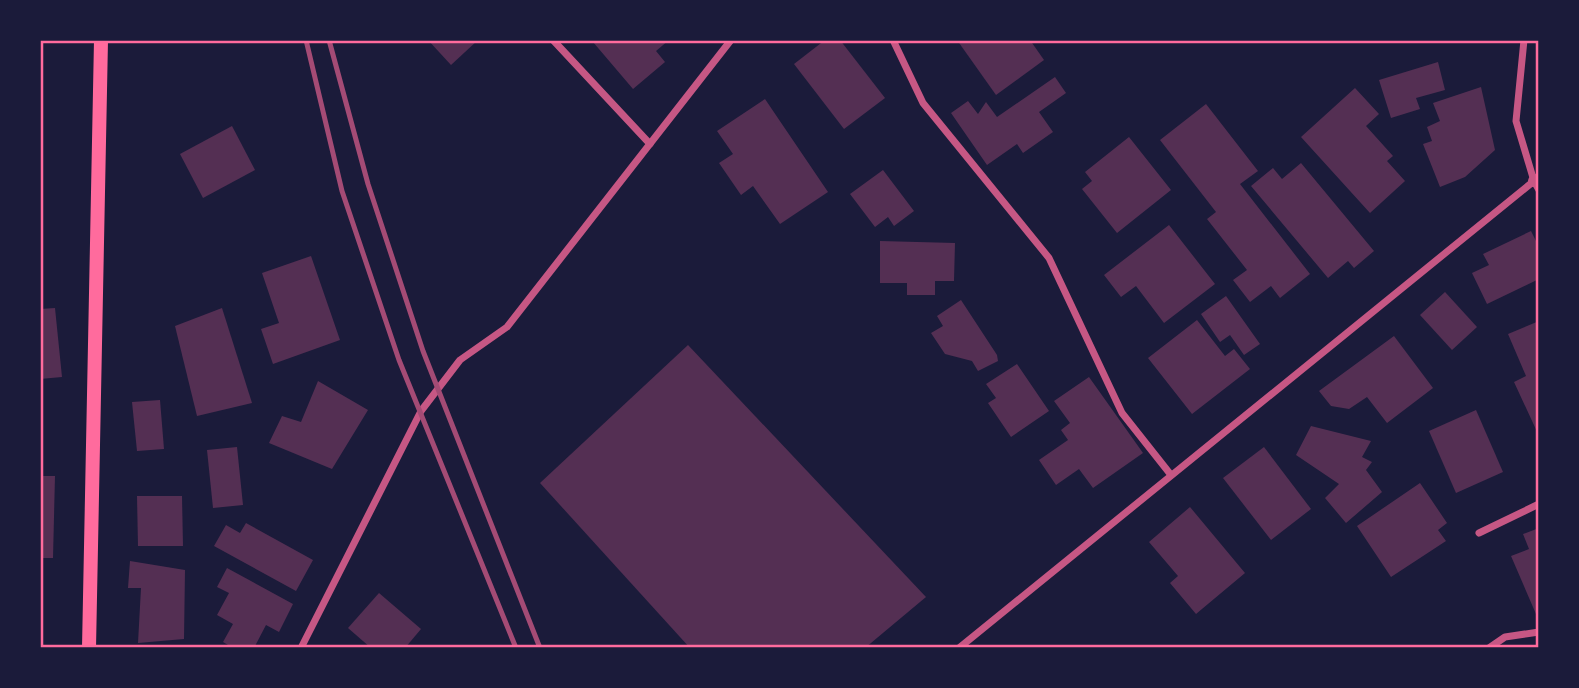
<svg xmlns="http://www.w3.org/2000/svg" width="1579" height="688" font-family="Montserrat,sans-serif">
<style>
.building{fill:#542f53}
.lines{fill:none;stroke-linecap:round;stroke-linejoin:round}
.minor{stroke:#c65784;stroke-width:7}
.tertiary{stroke:#c65784;stroke-width:12}
.secondary{stroke:#ff6b9d;stroke-width:14}
.rail{stroke:#a44b75;stroke-width:5}
.neatline{fill:none;stroke:#ff6b9d;stroke-width:2.5}
</style>
<rect width="100%" height="100%" fill="#1b1b3a"/>
<!-- building -->
<g class="building">
<polygon points="428,40 478,40 451,65"/>
<polygon points="595,40 669,40 656,51 665,62 633,89 593,42"/>
<polygon points="825,40 840,40 885,98 844,129 794,64"/>
<polygon points="957,40 1030,40 1044,60 996,95"/>
<polygon points="1438,62 1445,90 1416,98 1420,109 1391,118 1379,80"/>
<polygon points="1055,77 1066,93 1039,112 1053,132 1023,153 1017,144 987,165 951,113 968,101 978,114 986,102 997,117"/>
<polygon points="1481,87 1495,150 1465,177 1440,187 1423,144 1432,141 1427,127 1440,121 1433,103"/>
<polygon points="1355,88 1379,114 1366,126 1393,156 1387,161 1405,181 1370,213 1301,137"/>
<polygon points="765,99 828,192 780,224 753,186 741,195 719,163 733,154 717,131"/>
<polygon points="1206,104 1258,171 1240,184 1310,274 1280,298 1271,286 1250,302 1233,280 1247,270 1207,219 1216,212 1160,140"/>
<polygon points="232,126 255,170 203,198 180,154"/>
<polygon points="1129,137 1171,190 1117,233 1082,189 1092,181 1085,172"/>
<polygon points="1301,163 1374,251 1354,268 1348,261 1328,278 1251,186 1273,168 1282,179"/>
<polygon points="883,170 914,211 894,226 888,217 875,227 850,194"/>
<polygon points="1169,225 1215,284 1164,323 1136,286 1121,297 1104,275"/>
<polygon points="1531,231 1539,247 1539,279 1487,304 1472,273 1489,265 1483,254"/>
<polygon points="880,241 955,243 954,281 935,281 935,295 907,295 907,283 880,283"/>
<polygon points="311,256 340,340 273,364 261,329 279,323 262,273"/>
<polygon points="1445,292 1477,327 1452,350 1420,315"/>
<polygon points="1226,296 1260,344 1244,355 1230,335 1220,342 1201,314"/>
<polygon points="961,300 997,355 998,361 978,371 972,361 945,354 931,333 943,326 937,316"/>
<polygon points="55,308 62,377 40,379 40,309"/>
<polygon points="222,308 252,403 197,416 175,326"/>
<polygon points="1197,320 1225,356 1234,349 1250,369 1192,414 1148,358"/>
<polygon points="1539,321 1539,436 1514,382 1526,376 1508,334"/>
<polygon points="1394,336 1433,388 1387,423 1367,397 1349,409 1331,406 1319,391"/>
<polygon points="688,345 926,597 865,648 690,648 540,483"/>
<polygon points="1017,364 1049,411 1011,437 988,403 996,398 986,384"/>
<polygon points="1089,377 1143,453 1093,488 1079,469 1056,485 1039,460 1068,440 1061,430 1070,423 1054,401"/>
<polygon points="318,381 368,410 332,469 269,443 282,416 301,422"/>
<polygon points="160,400 164,449 137,451 132,402"/>
<polygon points="1476,410 1503,472 1456,493 1429,431"/>
<polygon points="1311,426 1371,441 1362,457 1372,462 1366,470 1382,492 1346,523 1325,498 1339,484 1296,455"/>
<polygon points="237,447 243,505 213,508 207,450"/>
<polygon points="1264,447 1311,509 1271,540 1223,478"/>
<polygon points="40,476 55,476 53,558 40,558"/>
<polygon points="1420,483 1447,523 1438,530 1446,541 1391,577 1357,526"/>
<polygon points="137,496 182,496 183,546 138,546"/>
<polygon points="1190,507 1245,573 1196,614 1170,583 1178,576 1149,542"/>
<polygon points="246,523 313,560 296,591 214,546 226,525 240,533"/>
<polygon points="1539,528 1539,621 1511,556 1529,549 1523,534"/>
<polygon points="130,561 185,570 184,639 138,643 141,588 128,588"/>
<polygon points="227,568 293,604 279,632 266,625 254,648 233,648 223,642 233,624 217,615 229,593 217,587"/>
<polygon points="379,593 421,629 405,648 371,648 348,628"/>
</g>
<g class="lines">
<!-- minor -->
<g class="minor">
<polyline points="553,40 650,144"/>
<polyline points="893,40 923,103 1049,258 1122,413 1171,475"/>
<polyline points="1524,40 1516,121 1534,181 1539,190"/>
<polyline points="1479,533 1539,504"/>
<polyline points="301,648 421,411 460,360 507,327 731,40"/>
<polyline points="959,648 1534,181"/>
<polyline points="1489,648 1505,637 1539,632"/>
</g>
<!-- tertiary -->
<polyline class="tertiary" points="1534,181 1539,179"/>
<!-- secondary -->
<polyline class="secondary" points="89,648 101,40"/>
<!-- rail -->
<g class="rail">
<polyline points="306,40 342,191 399,360 516,648"/>
<polyline points="329,40 368,184 423,351 540,648"/>
</g>
</g>
<!-- border -->
<rect width="1579" height="688" fill="none" stroke="#1b1b3a" stroke-width="84"/>
<rect x="42" y="42" width="1495" height="604" class="neatline"/>
</svg>
